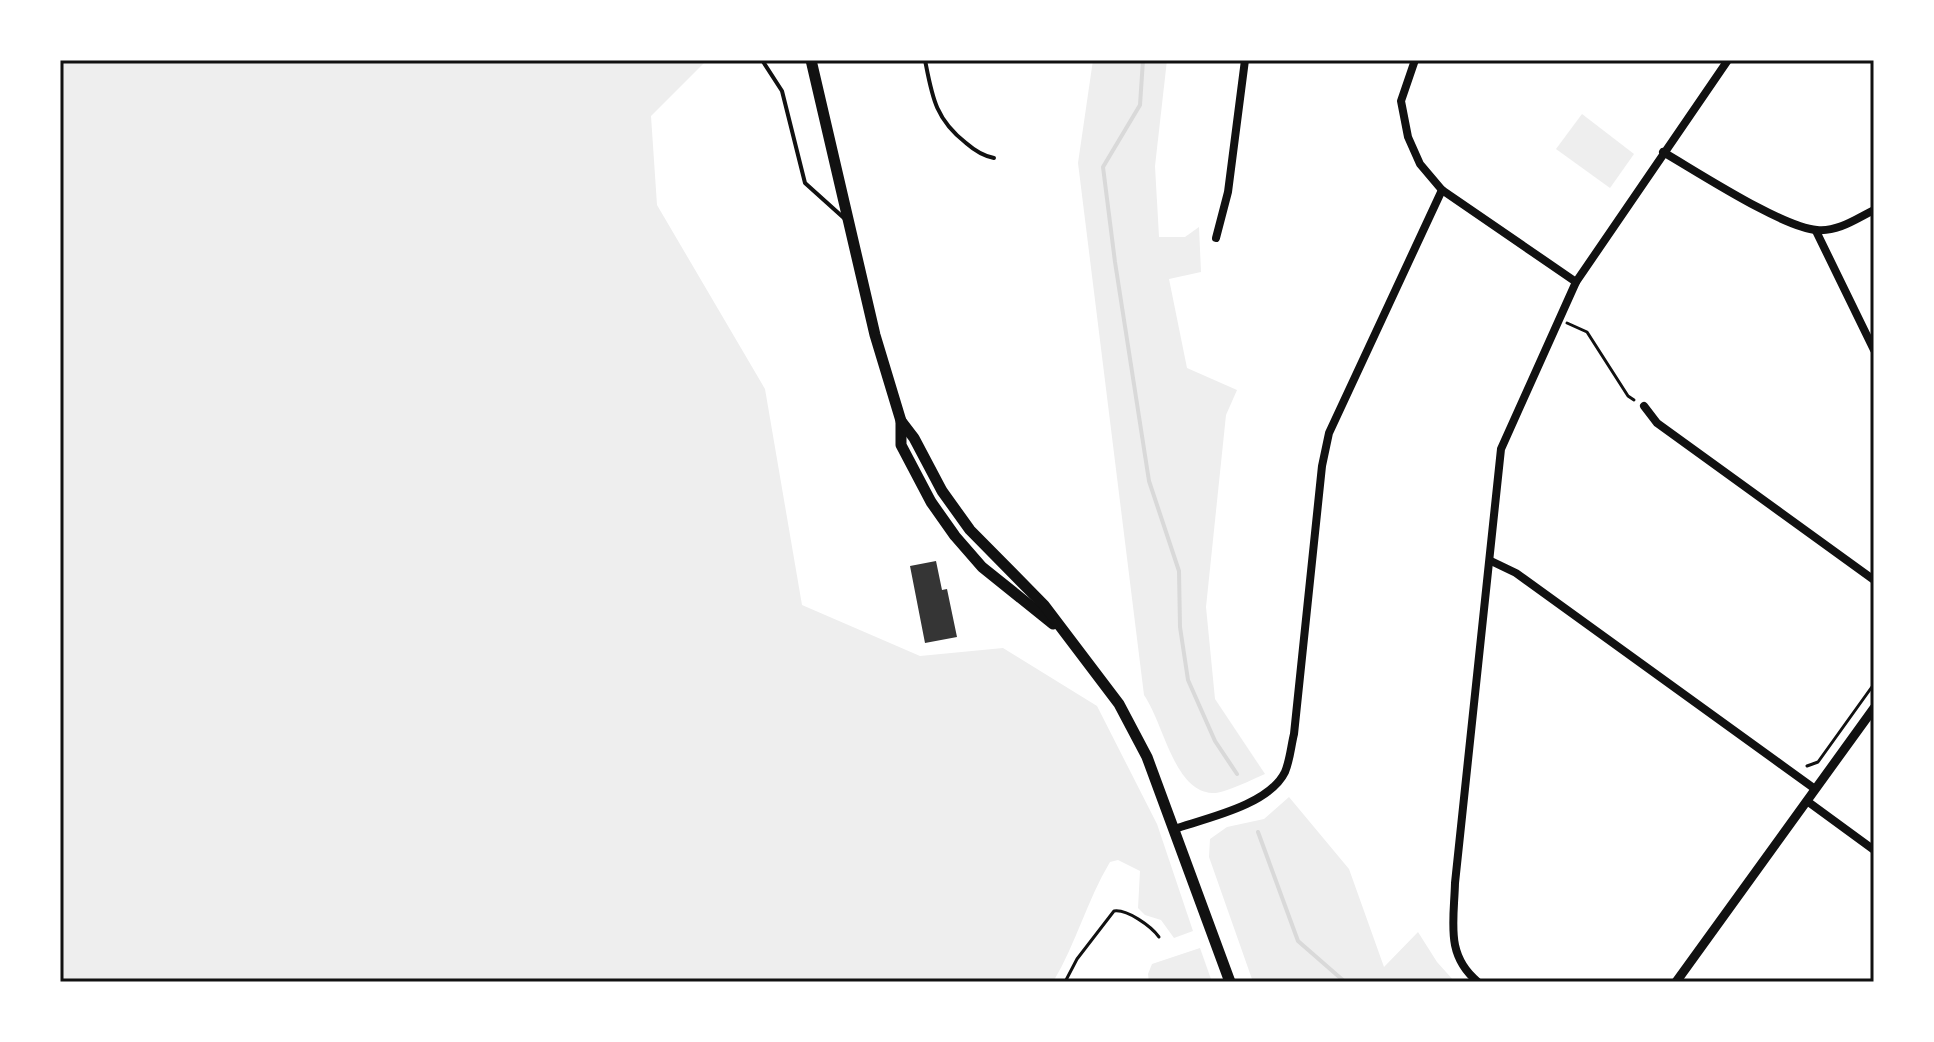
<svg xmlns="http://www.w3.org/2000/svg" width="1934" height="1042" font-family="'Fira Sans Condensed',sans-serif">
<style>
.green{fill:#eee}
.lines{fill:none;stroke-linecap:round;stroke-linejoin:round}
.stream{stroke:#d9d9d9;stroke-width:4}
.building{fill:#353535}
.path{stroke:#111;stroke-width:3}
.service{stroke:#111;stroke-width:4}
.minor{stroke:#111;stroke-width:8}
.tertiary{stroke:#111;stroke-width:9}
.secondary{stroke:#111;stroke-width:11}
.neatline{fill:none;stroke:#111;stroke-width:3}
</style>
<rect width="100%" height="100%" fill="#fff"/>
<!-- green -->
<g class="green">
<path d="M 60,60 L 707,60 L 651,116 L 657,205 L 765,389 L 802,605 L 920,656 L 1003,648 L 1097,706 L 1157,824 L 1193,931 L 1174,938 L 1161,920 L 1145,915 L 1138,908 L 1140,871 L 1118,860 L 1110,862 C 1087,900 1076,944 1053,982 L 60,982 Z"/>
<path d="M 1093,60 L 1167,60 L 1155,166 L 1159,237 L 1185,237 L 1199,227 L 1201,272 L 1169,279 L 1187,368 L 1237,390 L 1226,415 L 1206,607 L 1215,699 L 1265,774 C 1253,779 1224,794 1212,793 C 1174,791 1164,724 1144,695 L 1078,163 Z"/>
<polygon points="1582,114 1634,154 1610,188 1556,149"/>
<polygon points="1289,797 1349,869 1384,967 1418,932 1437,962 1455,982 1253,982 1209,857 1210,839 1227,827 1264,819"/>
<polygon points="1200,948 1212,982 1149,982 1148,974 1152,964"/>
</g>
<g class="lines">
<!-- stream -->
<g class="stream">
<polyline points="1143,60 1140,105 1103,167 1115,262 1149,481 1179,571 1180,627 1188,680 1215,741 1237,774"/>
<polyline points="1258,832 1298,941 1345,982"/>
</g>
</g>
<!-- building -->
<polygon class="building" points="936,561 942,590 947,589 957,637 925,643 910,566"/>
<g class="lines">
<!-- path -->
<g class="path">
<polyline points="1567,323 1587,332 1628,396 1634,400"/>
<polyline points="1807,766 1818,762 1874,684"/>
<path d="M 1065,982 L 1077,959 L 1114,911 C 1127,909 1151,926 1159,937"/>
</g>
<!-- service -->
<g class="service">
<polyline points="762,60 782,91 805,183 845,219"/>
<path d="M 925,60 C 932,96 935,119 966,143 C 974,150 983,156 994,158"/>
</g>
<!-- minor -->
<g class="minor">
<polyline points="1415,60 1401,101 1408,137 1420,164 1442,190 1576,282"/>
<path d="M 1663,152 C 1696,171 1783,228 1817,230 C 1838,232 1856,219 1874,210"/>
<polyline points="1816,231 1874,350"/>
<polyline points="1216,238 1228,192 1245,60"/>
<polyline points="1644,406 1657,423 1874,580"/>
<polyline points="1491,561 1516,573 1815,789"/>
<polyline points="1807,801 1874,850"/>
<path d="M 1174,829 C 1207,818 1269,805 1285,772 C 1290,760 1291,746 1294,734 L 1322,466 L 1329,433 L 1442,190"/>
<path d="M 1478,982 C 1445,955 1454,922 1455,883 L 1501,449 L 1576,282 L 1728,60"/>
</g>
<!-- tertiary -->
<polyline class="tertiary" points="1676,982 1874,708"/>
<!-- secondary -->
<g class="secondary">
<polyline points="811,60 875,335 901,421 901,445 931,502 955,536 982,567 1053,624"/>
<polyline points="901,421 914,438 942,491 970,530 1044,605 1119,704 1147,757 1230,982"/>
</g>
</g>
<!-- border -->
<rect width="1934" height="1042" fill="none" stroke="#ffffff" stroke-width="124"/>
<rect x="62" y="62" width="1810" height="918" class="neatline"/>
</svg>
